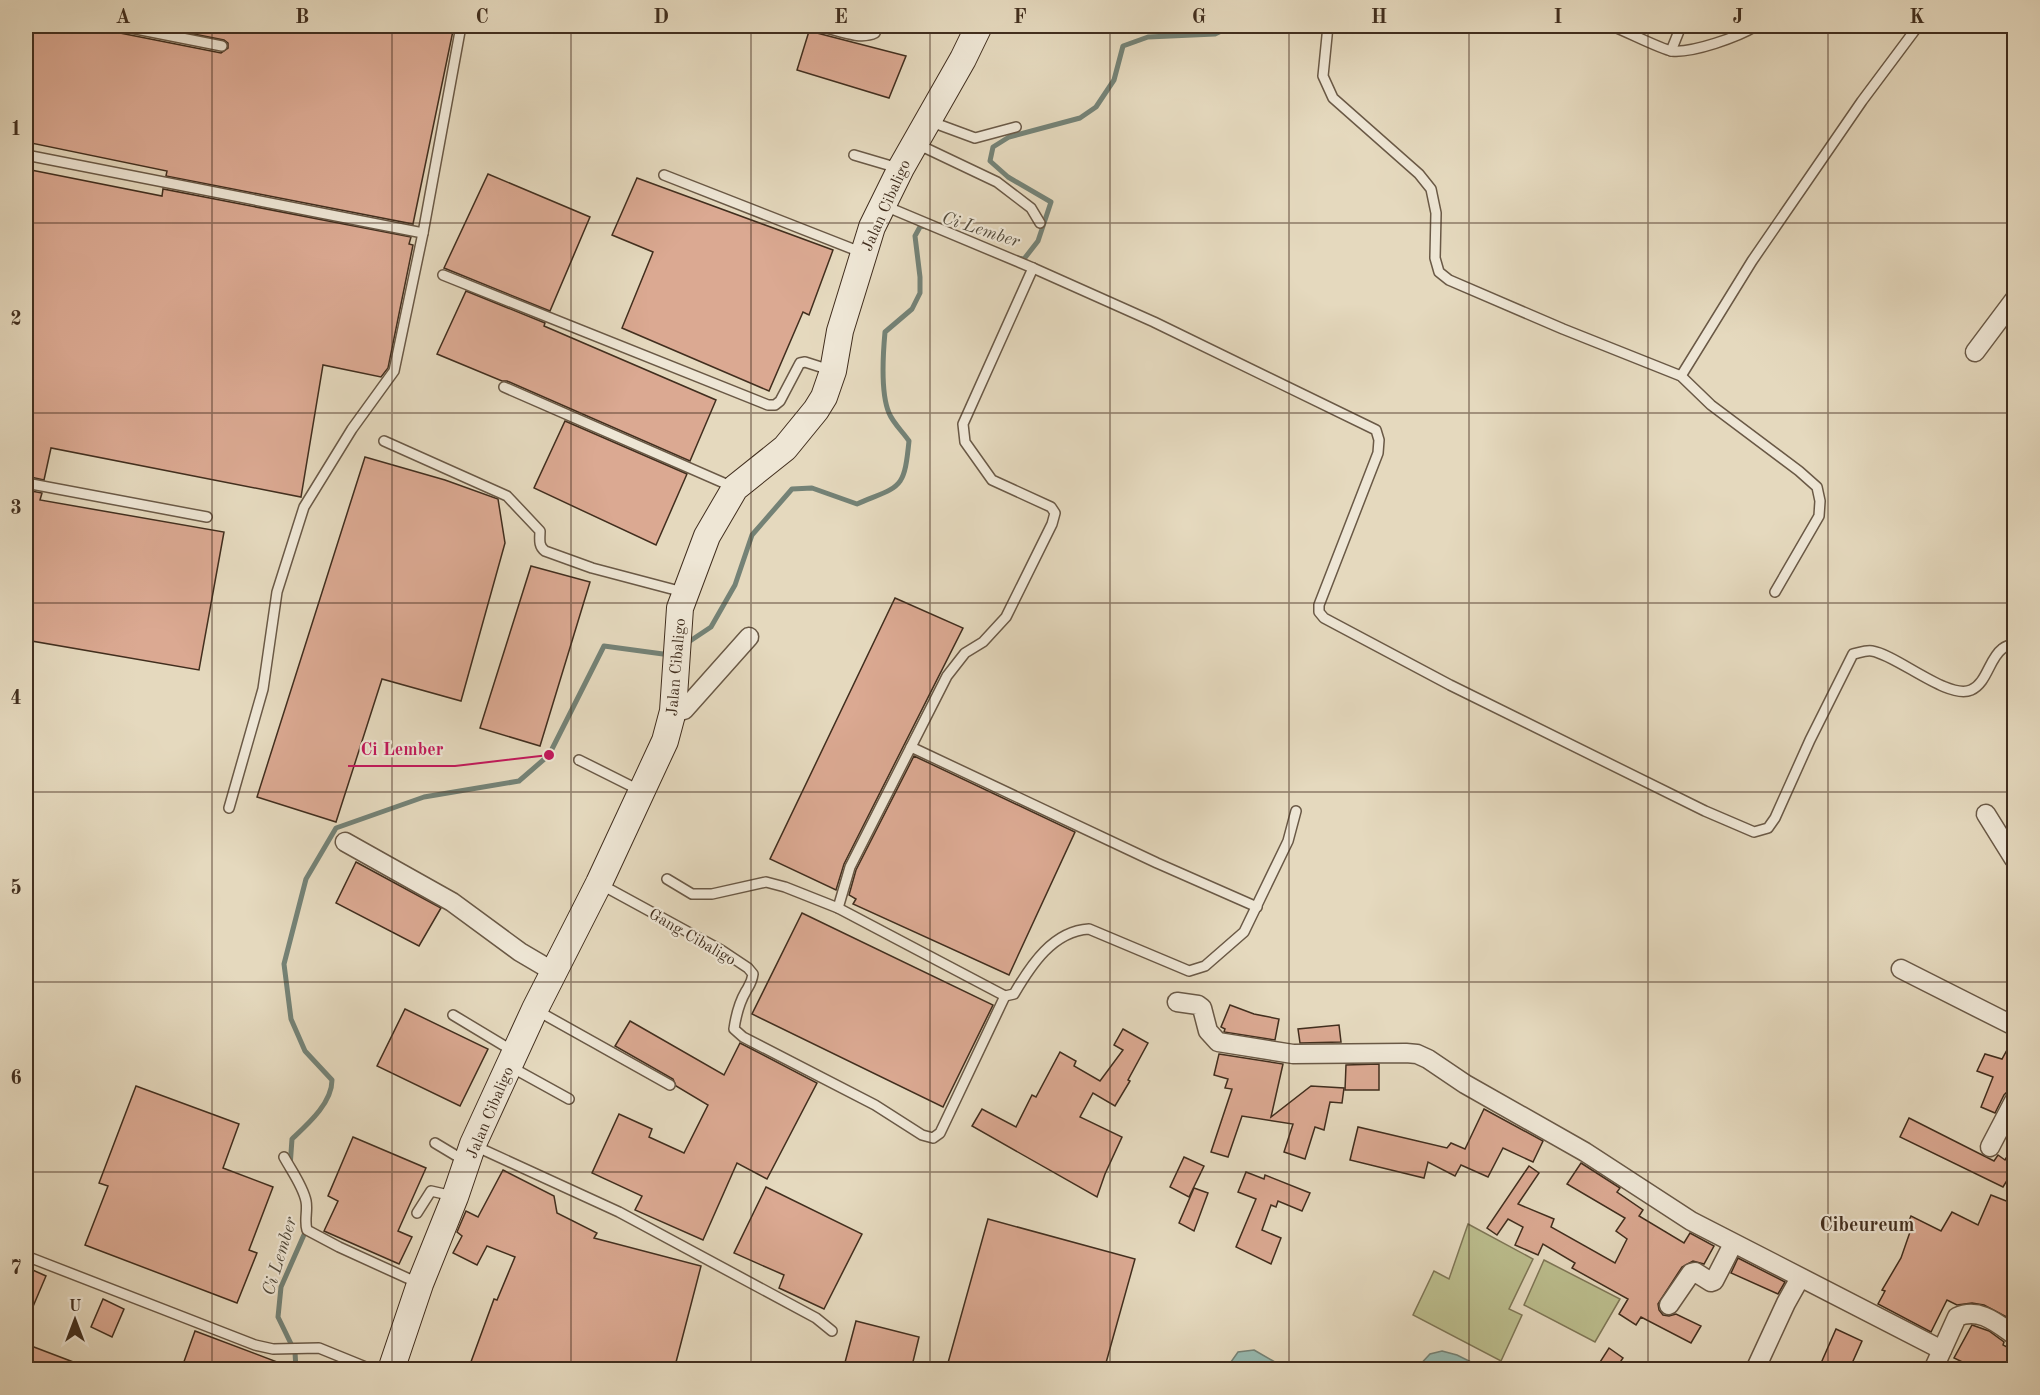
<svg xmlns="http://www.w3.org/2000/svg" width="2040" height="1395" font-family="'Old Standard TT',serif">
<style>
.green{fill:#bbbd8d;stroke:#7e7656;stroke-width:1.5}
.water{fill:#96bab1;stroke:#748276;stroke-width:1.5}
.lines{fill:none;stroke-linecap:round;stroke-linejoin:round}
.stream{stroke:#748276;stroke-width:5}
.building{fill:#dba992;stroke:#412e1e;stroke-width:1.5}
.lane-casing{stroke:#6a5946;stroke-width:12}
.street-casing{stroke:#6a5946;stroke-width:21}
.secondary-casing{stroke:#412e1e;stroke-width:28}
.lane{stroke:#eee6d5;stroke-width:9}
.street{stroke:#eee6d5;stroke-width:18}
.secondary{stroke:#eee6d5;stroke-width:26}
.grid{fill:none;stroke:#412e1e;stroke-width:1.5;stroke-opacity:0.55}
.labels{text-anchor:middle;stroke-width:4.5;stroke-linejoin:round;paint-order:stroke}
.street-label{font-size:16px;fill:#412e1e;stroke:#eee6d5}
.water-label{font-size:18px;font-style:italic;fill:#524a3b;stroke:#eee6d5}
.quarter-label{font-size:20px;font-weight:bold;fill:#412e1e;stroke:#eee6d5}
.leader{fill:none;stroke:#c2185b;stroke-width:2}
.callout-dot{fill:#c2185b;stroke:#eee6d5;stroke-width:2}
.callout-label{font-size:18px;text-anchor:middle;font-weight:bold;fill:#c2185b;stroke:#eee6d5;stroke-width:4.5;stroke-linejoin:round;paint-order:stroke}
.neatline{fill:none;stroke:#412e1e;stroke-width:2}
.grid-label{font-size:20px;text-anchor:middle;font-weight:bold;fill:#412e1e}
</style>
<rect width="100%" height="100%" fill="#e5d9be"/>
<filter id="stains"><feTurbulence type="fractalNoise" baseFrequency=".00333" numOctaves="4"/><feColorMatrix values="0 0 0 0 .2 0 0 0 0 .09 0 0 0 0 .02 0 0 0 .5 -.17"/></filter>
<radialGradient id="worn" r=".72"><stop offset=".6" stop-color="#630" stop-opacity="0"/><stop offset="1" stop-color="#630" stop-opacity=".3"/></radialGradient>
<!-- green -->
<g class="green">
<polygon points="1468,1224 1533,1259 1509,1309 1522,1315 1501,1361 1413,1315 1434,1271 1449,1279"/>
<polygon points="1544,1260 1620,1299 1595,1342 1524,1305"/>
</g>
<!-- water -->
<g class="water">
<polygon points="1254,1350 1287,1369 1226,1369 1238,1352"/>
<polygon points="1442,1351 1457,1355 1485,1369 1416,1369 1430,1354"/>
</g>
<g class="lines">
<!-- stream -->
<g class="stream">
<polyline points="1017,258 1024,259 1038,241 1051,202 1008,177 990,161 993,147 1009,137 1080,118 1096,107 1114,80 1123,46 1148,37 1215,34 1232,26"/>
<path d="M 687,643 L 711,627 L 735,585 L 752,535 L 792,489 L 812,488 L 857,504 C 901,485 904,491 909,441 C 903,432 893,423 889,413 C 880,392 883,354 885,332 L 912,309 L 920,293 L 920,277 L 915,236 L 921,225 L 926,227"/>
<path d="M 290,1167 L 292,1139 C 308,1124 332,1103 332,1080 L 305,1051 L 291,1019 L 284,964 L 306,879 L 336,828 L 424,797 L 519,781 L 549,755 L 604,646 L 663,654 L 670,651"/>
<polyline points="296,1370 295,1352 278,1317 281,1287 307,1228"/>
</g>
</g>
<!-- building -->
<g class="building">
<polygon points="26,26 79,26 104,30 104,26 114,26 116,31 120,33 221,53 228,48 228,43 224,40 153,26 454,26 413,224 166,176 167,171 26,142"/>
<polygon points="810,28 817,33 906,56 889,98 797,70"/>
<polygon points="26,169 162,196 163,189 411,237 409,244 413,245 388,368 381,377 323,365 301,497 51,448 44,480 26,476"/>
<polygon points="488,174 590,217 550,311 444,268"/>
<polygon points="637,178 833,250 809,315 803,312 769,391 622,328 653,252 612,235"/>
<polygon points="466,291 545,323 544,326 716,400 690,461 507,381 502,381 437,354"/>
<polygon points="565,421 687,474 656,545 534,488"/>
<polygon points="365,457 445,480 498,499 505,543 461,701 382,679 336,822 257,797"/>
<polygon points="26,490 42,493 40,500 224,532 199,670 26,640"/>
<polygon points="531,566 590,582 540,746 480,728"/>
<polygon points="895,598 963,628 844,864 836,890 770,859"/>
<polygon points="914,756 1075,832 1009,975 853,904 856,899 849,895 856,870"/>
<polygon points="356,862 441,908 419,946 336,903"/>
<polygon points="802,913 993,1005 943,1107 752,1014"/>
<polygon points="1230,1005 1254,1014 1279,1019 1275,1040 1224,1032 1225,1029 1221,1027"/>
<polygon points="405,1009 488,1049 460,1106 377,1066"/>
<polygon points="630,1021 724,1075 740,1043 817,1083 767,1179 737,1163 703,1240 635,1210 642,1196 592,1173 619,1114 652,1129 649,1137 684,1153 708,1105 676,1086 673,1079 615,1046"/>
<polygon points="1339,1025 1341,1042 1300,1043 1298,1029"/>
<polygon points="1123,1029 1148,1043 1128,1080 1130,1081 1115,1106 1093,1093 1080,1117 1122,1137 1105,1174 1097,1197 972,1126 982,1109 1016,1127 1032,1095 1036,1097 1060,1052 1076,1061 1074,1066 1100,1081 1123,1050 1114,1045"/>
<polygon points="2014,1037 2014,1090 2008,1091 2004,1095 1995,1113 1981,1107 1993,1077 1977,1071 1985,1054 2002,1059"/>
<polygon points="1219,1054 1283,1064 1271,1117 1311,1086 1344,1088 1342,1103 1330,1102 1324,1130 1315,1127 1305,1159 1284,1152 1293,1124 1242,1116 1228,1157 1211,1152 1232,1089 1225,1088 1228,1079 1214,1075"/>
<polygon points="1379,1064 1379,1090 1345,1090 1346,1065"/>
<polygon points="136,1086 239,1124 223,1168 273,1187 249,1250 257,1253 237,1303 85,1245 108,1186 99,1183"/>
<polygon points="1484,1109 1543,1141 1533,1162 1503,1148 1488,1177 1461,1165 1455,1176 1428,1162 1424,1178 1350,1160 1358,1127 1447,1148 1451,1143 1465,1149"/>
<polygon points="1909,1118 1994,1161 1998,1155 2005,1160 2014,1145 2014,1169 2003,1187 1900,1137"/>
<polygon points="353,1137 426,1168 398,1231 412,1237 399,1264 324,1231 338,1201 328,1196"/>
<polygon points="1184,1157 1204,1166 1189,1197 1170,1187"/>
<polygon points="1581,1163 1620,1188 1617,1192 1643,1210 1639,1216 1684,1243 1690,1233 1714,1246 1704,1264 1693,1261 1682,1267 1658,1304 1659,1310 1663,1315 1669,1316 1676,1314 1701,1326 1691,1343 1641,1317 1636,1325 1619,1314 1628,1299 1572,1268 1575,1263 1543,1244 1538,1255 1515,1245 1523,1227 1508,1219 1497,1235 1487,1228 1529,1166 1539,1173 1518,1204 1554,1219 1551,1227 1615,1263 1627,1239 1616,1231 1625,1218 1567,1184"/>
<polygon points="503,1170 554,1196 557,1213 597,1233 594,1238 701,1266 674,1370 468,1370 494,1299 497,1300 515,1257 487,1246 477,1265 453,1253 462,1236 457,1232 466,1211 478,1217"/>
<polygon points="1246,1172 1264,1179 1265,1175 1310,1193 1302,1211 1278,1201 1276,1207 1271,1205 1262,1230 1281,1238 1271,1264 1236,1247 1256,1199 1238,1192"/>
<polygon points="766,1187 862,1234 824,1309 779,1288 784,1275 734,1253"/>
<polygon points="1194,1188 1208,1193 1194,1231 1179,1223"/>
<polygon points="1991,1195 2014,1204 2014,1321 1984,1305 1972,1303 1957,1305 1947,1300 1931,1332 1878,1304 1885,1291 1882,1290 1901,1258 1910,1232 1905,1230 1911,1216 1941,1231 1952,1212 1978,1225"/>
<polygon points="988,1219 1135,1259 1104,1370 946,1370"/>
<polygon points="1738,1258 1785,1282 1778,1294 1731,1273"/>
<polygon points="26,1267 46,1276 26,1323"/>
<polygon points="103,1299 124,1309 112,1337 91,1327"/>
<polygon points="856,1321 919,1337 911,1370 843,1370"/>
<polygon points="1972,1325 1989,1331 2004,1342 2003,1345 2014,1351 2014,1370 1979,1370 1954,1358"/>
<polygon points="1836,1329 1862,1341 1849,1370 1818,1370"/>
<polygon points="195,1331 293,1368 293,1370 181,1370"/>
<polygon points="26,1344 89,1368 88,1370 26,1370"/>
<polygon points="1609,1348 1623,1358 1615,1370 1595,1370"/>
</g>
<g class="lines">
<!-- lane casing -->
<g class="lane-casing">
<g id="lane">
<polyline points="121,26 222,46"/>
<path d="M 818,26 C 835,29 859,41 875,33 L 878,26"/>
<polyline points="1328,26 1323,76 1333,98 1419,174 1431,189 1436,213 1435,258 1439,272 1449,280 1563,329 1681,376 1711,405 1799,471 1817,487 1820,501 1819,516 1775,592"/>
<path d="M 1612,26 C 1626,31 1660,49 1672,51 C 1693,53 1738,37 1756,26"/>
<polyline points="1671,51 1681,26"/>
<polyline points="929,121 975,138 1016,127"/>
<polyline points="915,143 997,182 1031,208 1040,223"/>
<polyline points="26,155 423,233"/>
<polyline points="854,155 898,168"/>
<polyline points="664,175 863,253"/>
<path d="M 885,206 L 1033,268 L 1154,322 L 1376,430 L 1379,440 L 1378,453 L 1319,605 L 1319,612 L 1324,618 L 1450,685 L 1705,811 L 1754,832 L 1768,828 L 1775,818 L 1810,740 L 1853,654 C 1859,653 1865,650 1872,651 C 1897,655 1948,700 1971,690 C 1987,683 1989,659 2002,649 C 2005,646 2011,645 2014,643"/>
<polyline points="443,275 768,405 775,405 780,401 800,363 805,362 830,370"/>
<polyline points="1681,376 1752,261 1862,101 1918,26"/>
<polyline points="504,387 733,487"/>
<path d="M 384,441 L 507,496 L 540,531 C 540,538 538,546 545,551 L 592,568 L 683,592"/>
<polyline points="26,483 207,517"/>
<polyline points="911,747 1157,863 1257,907"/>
<polyline points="579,760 639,790"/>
<polyline points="229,808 263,689 277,592 304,507 352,429 394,371 423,233 461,26"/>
<path d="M 667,879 L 692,894 L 712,894 L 766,882 L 785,887 L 838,908 L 1005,996 L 1014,994 C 1031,965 1053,931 1089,929 L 1189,971 L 1205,966 L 1244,932 L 1288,841 L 1296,811"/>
<path d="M 600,884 L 721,950 L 748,968 L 753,974 C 752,982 750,984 746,991 C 739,1003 736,1015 734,1029 L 743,1037 L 875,1105 L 922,1135 L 933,1138 L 940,1133 L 1005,996"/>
<polyline points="838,908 850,867 947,676 965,653 983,642 1006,617 1052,524 1055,513 1051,507 992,480 965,442 963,424 1033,268"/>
<polyline points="536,1010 670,1085"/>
<polyline points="453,1015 513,1051"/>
<polyline points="511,1067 569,1099"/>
<polyline points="435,1143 465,1161"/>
<polyline points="475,1146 619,1212 816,1318 832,1331"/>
<path d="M 284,1157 C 291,1170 303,1186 306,1201 C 308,1211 304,1220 307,1230 L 339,1247 L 418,1283"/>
<polyline points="417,1213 431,1191 453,1196"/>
<polyline points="26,1256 255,1345 273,1349 319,1348 373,1370"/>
</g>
</g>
<!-- street casing -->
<g class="street-casing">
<g id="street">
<polyline points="1975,352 2014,300"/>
<polyline points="673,711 684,710 749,637"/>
<polyline points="1986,814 2014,859"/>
<polyline points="345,842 452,902 520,952 554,972"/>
<polyline points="1901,969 2014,1026"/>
<polyline points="1177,1002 1198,1005 1202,1008 1208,1031 1218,1042 1293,1054 1406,1053 1417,1054 1428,1059 1465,1084 1585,1152 1691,1221 1942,1350"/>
<polyline points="1990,1147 2014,1101"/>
<polyline points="1669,1305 1691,1273 1695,1272 1711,1282 1714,1281 1733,1244"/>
<polyline points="1755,1370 1786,1303 1800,1278"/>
<path d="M 1933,1370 L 1957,1317 C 1979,1307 1997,1323 2014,1335"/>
</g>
</g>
<!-- secondary casing -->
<g class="secondary-casing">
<polyline id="secondary" points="391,1370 420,1284 455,1197 473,1144 535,1009 599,883 665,741 673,711 680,608 707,536 735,488 785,448 816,410 824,397 833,371 840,331 872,227 901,168 963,59 979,26"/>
</g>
<!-- lane -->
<use href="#lane" class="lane"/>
<!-- street -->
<use href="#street" class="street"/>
<!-- secondary -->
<use href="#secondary" class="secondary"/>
</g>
<!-- grid -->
<path class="grid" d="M 212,26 L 212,1370M 392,26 L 392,1370M 571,26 L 571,1370M 751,26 L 751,1370M 930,26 L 930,1370M 1110,26 L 1110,1370M 1289,26 L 1289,1370M 1469,26 L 1469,1370M 1648,26 L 1648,1370M 1828,26 L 1828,1370M 26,223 L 2014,223M 26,413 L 2014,413M 26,603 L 2014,603M 26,792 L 2014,792M 26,982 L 2014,982M 26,1172 L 2014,1172"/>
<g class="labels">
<!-- street labels -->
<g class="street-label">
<text transform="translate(885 205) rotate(-66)" y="6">Jalan Cibaligo</text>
<text transform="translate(675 667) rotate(-85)" y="6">Jalan Cibaligo</text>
<text transform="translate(693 936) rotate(30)" y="6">Gang Cibaligo</text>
<text transform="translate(489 1112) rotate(-67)" y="6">Jalan Cibaligo</text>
</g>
<!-- water labels -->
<g class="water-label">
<text transform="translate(981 229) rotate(18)" y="6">Ci Lember</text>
<text transform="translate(279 1256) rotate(-73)" y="6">Ci Lember</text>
</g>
<!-- quarter labels -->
<g class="quarter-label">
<text x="1867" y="1231">Cibeureum</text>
</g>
</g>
<!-- callouts -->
<path class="leader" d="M549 755L455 766H348"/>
<circle class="callout-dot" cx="549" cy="755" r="6"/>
<g class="callout-label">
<text x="402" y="755">Ci Lember</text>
</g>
<!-- margin -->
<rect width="2040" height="1395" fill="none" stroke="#e5d9be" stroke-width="66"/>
<!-- north arrow -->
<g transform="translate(75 1320)" stroke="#eee6d5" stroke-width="4.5" paint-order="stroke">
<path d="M0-4.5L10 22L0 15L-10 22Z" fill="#412e1e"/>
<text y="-9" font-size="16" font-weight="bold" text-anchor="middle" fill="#412e1e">U</text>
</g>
<rect x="33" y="33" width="1974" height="1329" class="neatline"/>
<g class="grid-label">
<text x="123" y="23">A</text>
<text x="302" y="23">B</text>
<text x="482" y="23">C</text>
<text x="661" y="23">D</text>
<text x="841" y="23">E</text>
<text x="1020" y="23">F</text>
<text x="1199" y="23">G</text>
<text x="1379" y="23">H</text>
<text x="1558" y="23">I</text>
<text x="1738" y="23">J</text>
<text x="1917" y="23">K</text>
<text x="16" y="135">1</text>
<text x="16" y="325">2</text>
<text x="16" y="514">3</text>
<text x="16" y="704">4</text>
<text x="16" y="894">5</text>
<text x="16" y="1084">6</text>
<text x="16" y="1274">7</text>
</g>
<rect width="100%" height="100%" filter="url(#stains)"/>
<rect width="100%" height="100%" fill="url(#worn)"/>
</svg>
